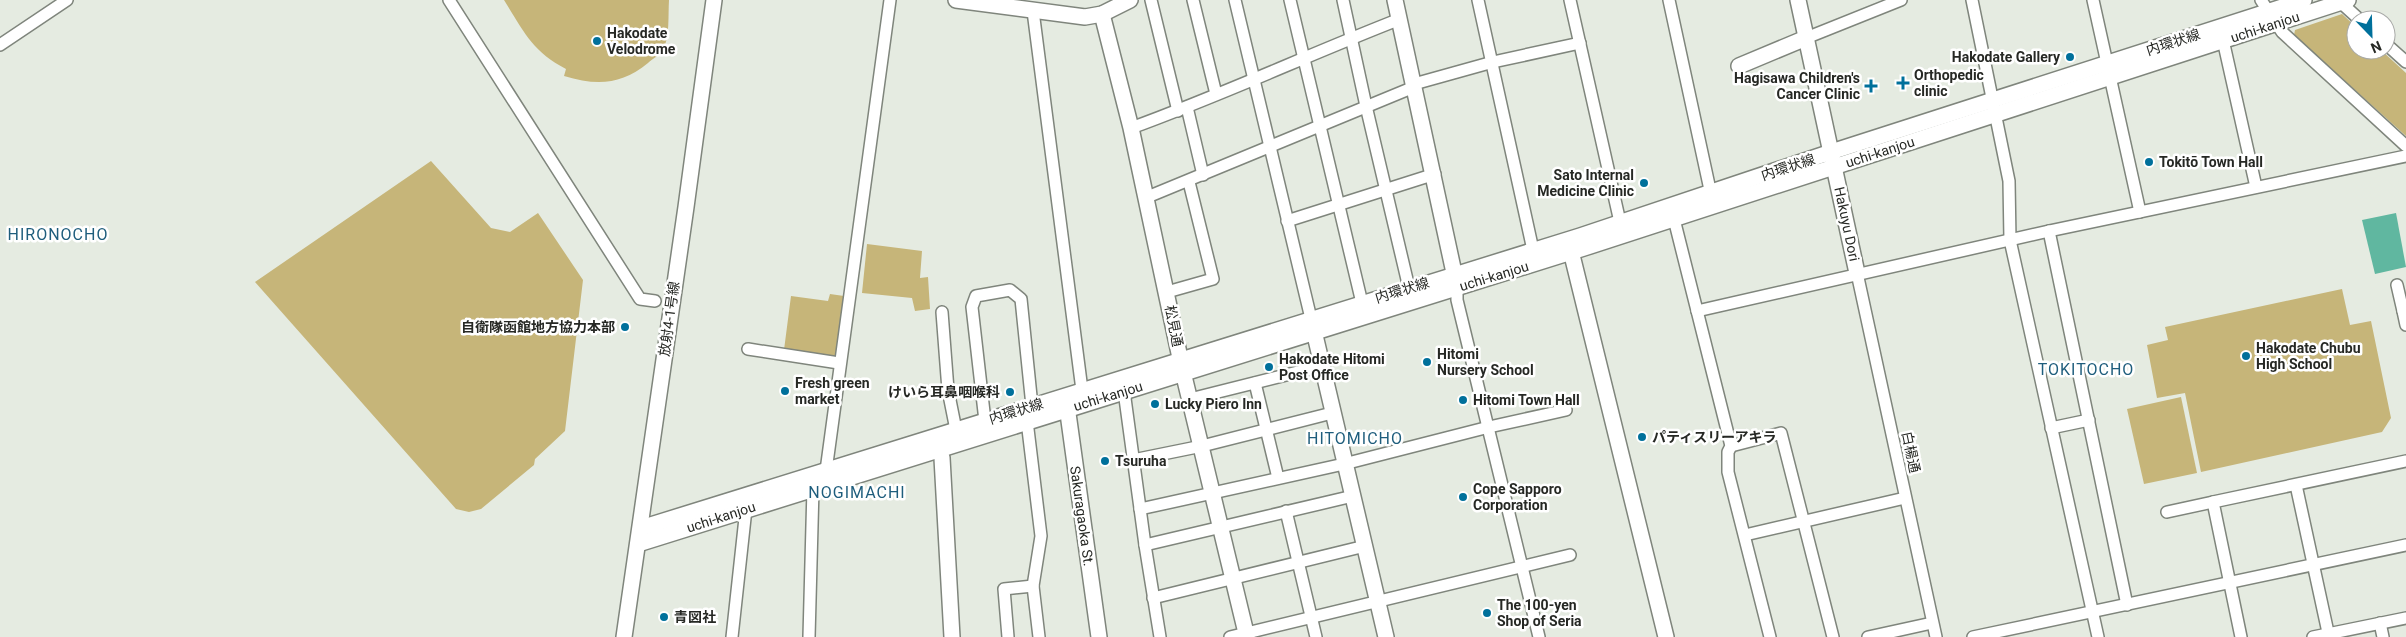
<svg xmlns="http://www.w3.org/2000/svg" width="2406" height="637" font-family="Roboto,'Noto Sans JP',sans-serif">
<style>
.green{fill:#c6b579}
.water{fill:#60b7a0}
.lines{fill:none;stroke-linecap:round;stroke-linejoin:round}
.street-casing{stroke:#7f857c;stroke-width:14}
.secondary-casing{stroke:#7f857c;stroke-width:18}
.street{stroke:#fff;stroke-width:11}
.secondary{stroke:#fff;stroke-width:15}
.poi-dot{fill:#00709b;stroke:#fff;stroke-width:2}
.labels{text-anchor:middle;stroke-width:5;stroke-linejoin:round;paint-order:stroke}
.street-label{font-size:14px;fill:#262824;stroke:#fff}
.poi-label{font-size:14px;font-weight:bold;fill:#262824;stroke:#fff;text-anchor:start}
.quarter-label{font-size:16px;letter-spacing:1px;fill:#1e5d7c;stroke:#fff}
</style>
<rect width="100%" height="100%" fill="#e5ebe1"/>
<!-- green -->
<g class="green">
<path d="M 504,0 L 669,0 C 668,15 670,37 663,50 C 660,55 652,59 648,63 C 621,85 597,86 564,76 L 566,69 C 532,51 524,32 504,0 Z"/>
<polygon points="2342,14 2356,27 2356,50 2381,50 2406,73 2406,136 2294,35 2295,30"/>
<polygon points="431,161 491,228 510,232 538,213 583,280 565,431 535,459 534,465 481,509 469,512 456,509 255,282"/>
<polygon points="867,244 922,251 920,278 928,277 930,309 915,311 912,298 862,293"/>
<polygon points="2342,289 2350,325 2371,321 2391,418 2382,432 2201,472 2185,393 2157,398 2147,345 2168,340 2165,327"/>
<polygon points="830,294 844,296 836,357 784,350 791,296 828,301"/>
<polygon points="2181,397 2197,473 2144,484 2127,409"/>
</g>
<!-- water -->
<polygon class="water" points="2396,213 2406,267 2375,274 2362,220"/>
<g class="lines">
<!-- street casing -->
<g class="street-casing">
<g id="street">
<polyline points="449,0 640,299 655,301"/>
<polyline points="1151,0 1178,111"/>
<polyline points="1193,0 1216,94"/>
<polyline points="1235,0 1313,327"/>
<polyline points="1290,0 1362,303"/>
<polyline points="1343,0 1366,106 1409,288"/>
<polyline points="1478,0 1533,250"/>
<polyline points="1570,0 1620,222"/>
<polyline points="1669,0 1712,199"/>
<polyline points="1972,0 2009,181 2010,240 2098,637"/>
<polyline points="2093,0 2140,212"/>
<polyline points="2261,0 2282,32 2406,146"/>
<polyline points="2338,0 2360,20"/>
<polyline points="1033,11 1082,390"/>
<polyline points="1806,38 1901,0"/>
<polyline points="2223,40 2256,187"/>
<polyline points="2386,44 2406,62"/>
<polyline points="0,45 67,0"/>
<polyline points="1414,84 1493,62 1580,43"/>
<polyline points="1187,107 1203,175"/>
<path d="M 1131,128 C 1222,95 1310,54 1400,19"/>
<polyline points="1145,198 1414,87"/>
<polyline points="1674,219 1731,446 1728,452 1728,472 1770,637"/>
<polyline points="1287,221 1435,174"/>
<polyline points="2049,231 2127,605"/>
<polyline points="1857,273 1936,637"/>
<polyline points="2397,285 2403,311"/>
<polyline points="1457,287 1457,300 1539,637"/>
<polyline points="1167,292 1213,279 1189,182"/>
<polyline points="1697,311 2049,231 2406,156"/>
<polyline points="2406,311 2403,311 2406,325"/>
<polyline points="942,312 948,390 956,430"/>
<polyline points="748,349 839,363"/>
<polyline points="1255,383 1278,478"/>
<polyline points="1124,391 1145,545 1160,637"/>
<polyline points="1190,399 1322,366"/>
<polyline points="985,421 972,307 976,296 1010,290 1021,299 1032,406"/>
<polyline points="1027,421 1041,536 1033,586 1039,637"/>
<polyline points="2051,428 2089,420"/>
<polyline points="1731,446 1781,433 1833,637"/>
<polyline points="1133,460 1202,446 1332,413"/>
<polyline points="825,478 890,0"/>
<polyline points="2296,485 2329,637"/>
<polyline points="1140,509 1344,464 1489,427 1566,410"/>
<polyline points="1286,511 1316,637"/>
<polyline points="2167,512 2213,502"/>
<polyline points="1745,535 1905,498"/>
<polyline points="1145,545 1353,496"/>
<polyline points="1153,598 1365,546"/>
<polyline points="2380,623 2383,637"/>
<polyline points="732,637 746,509"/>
<polyline points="809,637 813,488"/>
<polyline points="1008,637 1004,589 1033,586"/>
<polyline points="1230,637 1570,555"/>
<polyline points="1868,637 1932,623"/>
<polyline points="1973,637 2406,545"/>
<polyline points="2241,637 2213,502 2406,461"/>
<polyline points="2313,637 2406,618"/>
</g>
</g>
<!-- secondary casing -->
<g class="secondary-casing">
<g id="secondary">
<polyline points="956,0 1085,17 1102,14 1130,0"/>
<polyline points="1395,0 1456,282"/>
<polyline points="1798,0 1857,273"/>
<polyline points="1102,14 1131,128 1183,372 1247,637"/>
<polyline points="1739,66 1806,38"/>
<polyline points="1569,243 1666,637"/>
<polyline points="1314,331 1386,637"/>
<polyline points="1066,399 1099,637"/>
<polyline points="937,440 942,458 952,637"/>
<polyline points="641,528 1580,236 1831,152 2304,0"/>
<polyline points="638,544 1584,248 2348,0"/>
<polyline points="624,637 686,207 714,0"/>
</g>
</g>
<!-- street -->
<use href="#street" class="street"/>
<!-- secondary -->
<use href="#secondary" class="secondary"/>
</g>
<!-- markers -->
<g class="poi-dot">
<circle cx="597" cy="41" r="5"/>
<circle cx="2070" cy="57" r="5"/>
<path d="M1900.5 75.5h5v5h5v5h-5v5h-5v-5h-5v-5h5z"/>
<path d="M1868.5 78.5h5v5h5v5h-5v5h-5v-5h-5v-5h5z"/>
<circle cx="2149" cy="162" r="5"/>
<circle cx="1644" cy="183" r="5"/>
<circle cx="625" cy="327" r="5"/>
<circle cx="2246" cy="356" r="5"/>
<circle cx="1427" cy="362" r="5"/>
<circle cx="1269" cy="367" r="5"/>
<circle cx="785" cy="391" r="5"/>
<circle cx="1010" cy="392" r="5"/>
<circle cx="1463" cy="400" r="5"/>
<circle cx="1155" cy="404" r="5"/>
<circle cx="1642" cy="437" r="5"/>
<circle cx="1105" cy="461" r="5"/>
<circle cx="1463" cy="497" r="5"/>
<circle cx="1487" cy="613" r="5"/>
<circle cx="664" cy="617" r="5"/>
</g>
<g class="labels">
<!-- street labels -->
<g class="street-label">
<text transform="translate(2265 27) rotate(-18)" y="5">uchi-kanjou</text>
<text transform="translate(2173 42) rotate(-18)" y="5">内環状線</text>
<text transform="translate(1880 152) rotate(-18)" y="5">uchi-kanjou</text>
<text transform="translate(1788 167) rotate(-18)" y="5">内環状線</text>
<text transform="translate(1847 224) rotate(78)" y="5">Hakuyu Dori</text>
<text transform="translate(1494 276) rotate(-17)" y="5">uchi-kanjou</text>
<text transform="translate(1402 290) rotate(-17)" y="5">内環状線</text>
<text transform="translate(669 319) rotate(-82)" y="5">放射4-1号線</text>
<text transform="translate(1174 326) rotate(79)" y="5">松見通</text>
<text transform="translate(1108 396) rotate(-17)" y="5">uchi-kanjou</text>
<text transform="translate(1016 411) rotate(-17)" y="5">内環状線</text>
<text transform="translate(1911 452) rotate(78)" y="5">白楊通</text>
<text transform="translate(1082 516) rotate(82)" y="5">Sakuragaoka St.</text>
<text transform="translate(721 517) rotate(-18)" y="5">uchi-kanjou</text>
</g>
<!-- poi labels -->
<g class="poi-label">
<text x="607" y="38">Hakodate<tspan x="607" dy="16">Velodrome</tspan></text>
<text x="2060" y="62" text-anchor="end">Hakodate Gallery</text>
<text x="1914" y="80">Orthopedic<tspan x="1914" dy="16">clinic</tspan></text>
<text x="1860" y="83" text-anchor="end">Hagisawa Children's<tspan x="1860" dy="16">Cancer Clinic</tspan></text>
<text x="2159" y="167">Tokitō Town Hall</text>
<text x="1634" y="180" text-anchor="end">Sato Internal<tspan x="1634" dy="16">Medicine Clinic</tspan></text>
<text x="615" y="332" text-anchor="end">自衛隊函館地方協力本部</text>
<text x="2256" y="353">Hakodate Chubu<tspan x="2256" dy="16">High School</tspan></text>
<text x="1437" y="359">Hitomi<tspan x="1437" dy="16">Nursery School</tspan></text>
<text x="1279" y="364">Hakodate Hitomi<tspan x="1279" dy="16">Post Office</tspan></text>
<text x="795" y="388">Fresh green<tspan x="795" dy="16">market</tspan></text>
<text x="1000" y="397" text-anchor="end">けいら耳鼻咽喉科</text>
<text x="1473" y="405">Hitomi Town Hall</text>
<text x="1165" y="409">Lucky Piero Inn</text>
<text x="1652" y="442">パティスリーアキラ</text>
<text x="1115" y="466">Tsuruha</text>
<text x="1473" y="494">Cope Sapporo<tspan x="1473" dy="16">Corporation</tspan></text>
<text x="1497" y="610">The 100-yen<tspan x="1497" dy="16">Shop of Seria</tspan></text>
<text x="674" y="622">青図社</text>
</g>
<!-- quarter labels -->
<g class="quarter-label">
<text x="58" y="240">HIRONOCHO</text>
<text x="2086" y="375">TOKITOCHO</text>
<text x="1355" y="444">HITOMICHO</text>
<text x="857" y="498">NOGIMACHI</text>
</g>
</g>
<!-- north arrow -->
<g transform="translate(2371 35) rotate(157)"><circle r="24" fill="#ffffff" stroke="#a8a9a7"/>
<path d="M0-4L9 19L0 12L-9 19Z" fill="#00709b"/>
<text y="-8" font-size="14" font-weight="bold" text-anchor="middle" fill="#262824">N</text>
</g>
</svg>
